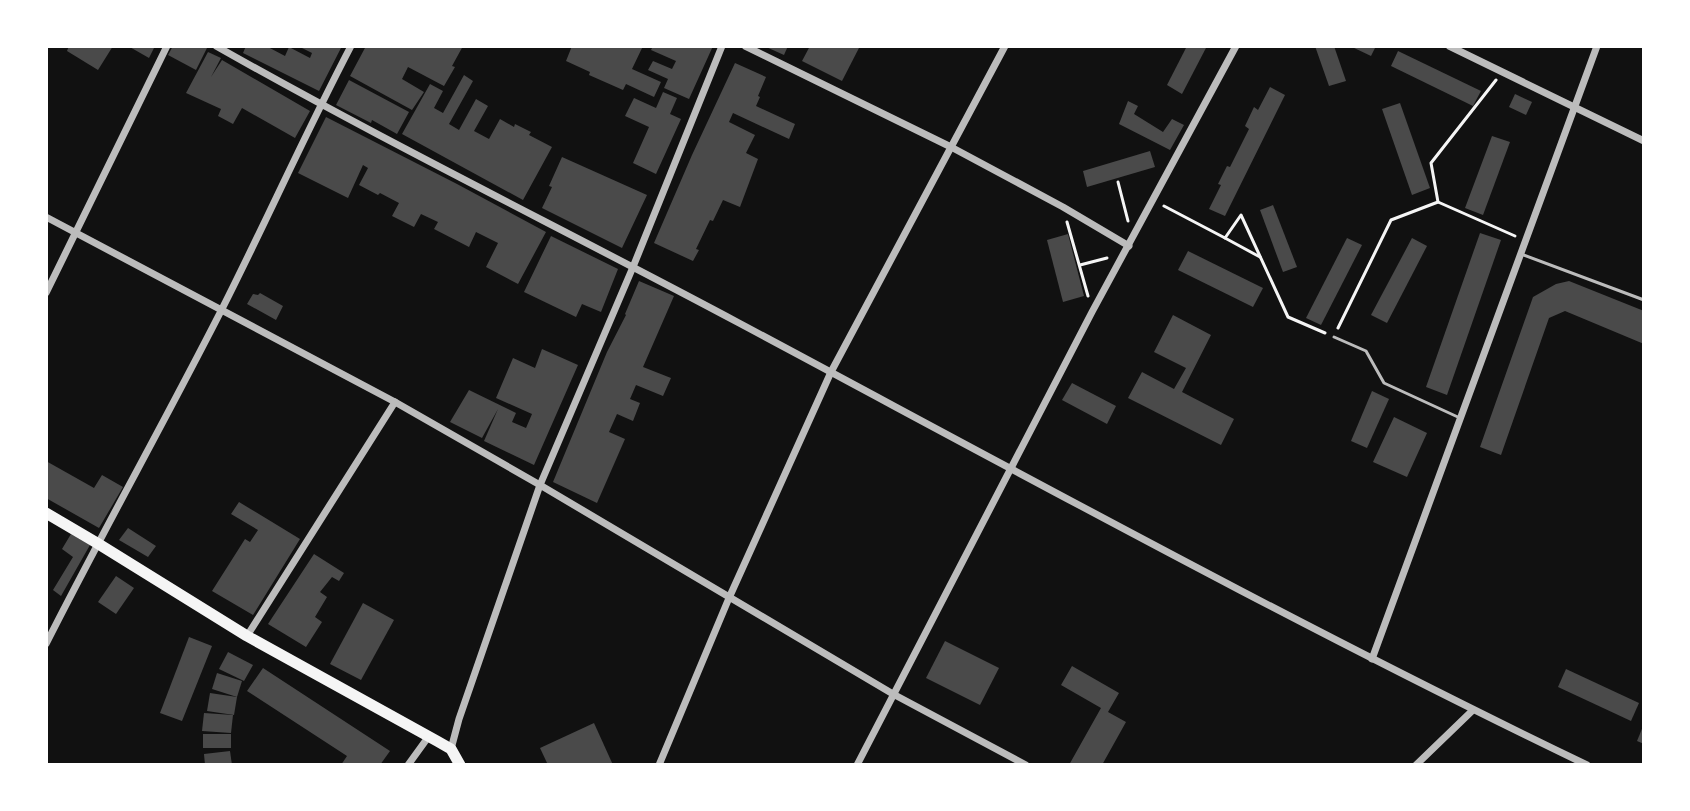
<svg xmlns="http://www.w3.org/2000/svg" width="1690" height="811" font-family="'Archivo Narrow',sans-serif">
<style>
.building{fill:#4a4a4a}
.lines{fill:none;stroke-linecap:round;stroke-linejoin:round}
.path{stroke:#f5f5f5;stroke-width:3}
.service{stroke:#bcbcbc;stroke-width:3}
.minor{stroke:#bcbcbc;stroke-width:7}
.primary{stroke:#f5f5f5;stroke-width:11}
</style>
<rect width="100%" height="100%" fill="#111"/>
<!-- building -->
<g class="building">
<polygon points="69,46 113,46 98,70 67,51"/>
<polygon points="128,46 155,46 149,58"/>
<polygon points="173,46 202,46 207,48 196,70 168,55"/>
<polygon points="246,46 266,46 285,56 289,47 310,58 312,53 298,46 342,46 319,91 243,53"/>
<polygon points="366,46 463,46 452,66 455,67 444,86 408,67 402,79 424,92 412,110 350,76"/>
<polygon points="572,46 643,46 632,69 661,82 654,97 626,84 623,90 589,75 590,72 566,61"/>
<polygon points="653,46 713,46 689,99 664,88 668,79 648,70 653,61 672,69 676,61 651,50"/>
<polygon points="764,46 788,46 784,55"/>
<polygon points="810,46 860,46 842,81 802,61"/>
<polygon points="1187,46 1207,46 1182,94 1167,85"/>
<polygon points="1315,46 1334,46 1346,81 1329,86"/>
<polygon points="1350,46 1376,46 1371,56"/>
<polygon points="1398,51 1481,91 1473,106 1391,66"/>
<polygon points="208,52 221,58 211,77 222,60 310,111 295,138 242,108 233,124 218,116 221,109 186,93"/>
<polygon points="735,63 766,77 758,96 760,97 756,106 795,124 789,139 733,113 729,122 755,135 746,153 758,159 740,207 723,200 713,221 710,220 696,249 699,250 693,261 654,243 692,155"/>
<polygon points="464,75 473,81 449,124 459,130 476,99 488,106 474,131 489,139 500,119 514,127 515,124 531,132 529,135 552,147 523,200 402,134 430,84 443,91 434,108 443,113"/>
<polygon points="349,80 409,112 397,134 372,120 371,123 336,105"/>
<polygon points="1270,87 1285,95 1225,216 1209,209 1221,185 1218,184 1227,166 1230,167 1249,129 1245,126 1254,107 1258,110"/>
<polygon points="663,92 677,98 670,114 681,119 656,174 633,163 649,127 625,116 634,98 656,108"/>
<polygon points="1515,94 1532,102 1526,115 1509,107"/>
<polygon points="1128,101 1138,106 1134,114 1163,132 1172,119 1184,125 1170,150 1119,124"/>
<polygon points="1400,103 1430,188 1412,195 1382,109"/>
<polygon points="326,117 457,184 546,232 518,284 486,267 498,243 476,232 469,247 434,229 438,222 421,214 414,227 392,216 399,203 380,193 378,195 359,185 368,168 363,165 348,198 298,173"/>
<polygon points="1492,136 1510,142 1483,215 1465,208"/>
<polygon points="1150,151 1155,167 1087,187 1083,171"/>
<polygon points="562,157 647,195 622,248 542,208 552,187 549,186"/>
<polygon points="1273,205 1297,267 1283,272 1260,210"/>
<polygon points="1480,233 1501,240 1447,395 1426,387"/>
<polygon points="1068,234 1084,296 1063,302 1047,240"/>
<polygon points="551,236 618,269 601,312 582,304 576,317 524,292"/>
<polygon points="1347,238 1362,245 1321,325 1306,318"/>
<polygon points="1412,238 1427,246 1387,323 1371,315"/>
<polygon points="1188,251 1263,288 1253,307 1178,270"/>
<polygon points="639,281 674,296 643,367 671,378 663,396 636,385 630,399 640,403 633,421 617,414 609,432 625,439 597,503 553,482 607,352 626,315 625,314"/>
<polygon points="1569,281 1644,311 1644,344 1565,311 1549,318 1501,455 1480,447 1533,297 1556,284"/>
<polygon points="260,293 283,306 276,320 247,304 253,294 258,295"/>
<polygon points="1173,315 1211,335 1182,392 1234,419 1221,445 1128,398 1142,372 1174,389 1186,368 1154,352"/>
<polygon points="542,349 578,365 534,465 484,441 498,409 482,438 450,422 469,390 516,413 512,422 526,428 532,414 496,398 513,358 535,368"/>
<polygon points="1072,383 1116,406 1107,424 1062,400"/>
<polygon points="1372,391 1389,399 1367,448 1351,441"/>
<polygon points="1394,417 1427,433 1407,477 1373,462"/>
<polygon points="46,461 94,488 102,475 123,487 99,528 46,498"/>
<polygon points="239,502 300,539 253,615 212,591 245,539 250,542 258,530 231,514"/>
<polygon points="128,528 156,546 148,557 119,540"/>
<polygon points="71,534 90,545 61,596 53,590 73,557 62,549"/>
<polygon points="314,554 344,573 339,581 332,577 320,592 327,597 315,617 322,622 306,647 268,624"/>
<polygon points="116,576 134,588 116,614 98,602"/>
<polygon points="363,603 394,620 361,680 330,664"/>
<polygon points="189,637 212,646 182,721 160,713"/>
<polygon points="945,641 999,668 980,705 926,678"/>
<polygon points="228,652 253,665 244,681 219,669"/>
<polygon points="1072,666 1119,693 1108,712 1126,722 1102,765 1069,765 1101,708 1061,685"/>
<polygon points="263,668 390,751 380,765 341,765 347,756 247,691"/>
<polygon points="1566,669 1639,703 1631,721 1558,687"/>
<polygon points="217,673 242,681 237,697 212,689"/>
<polygon points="210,693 237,697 234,715 207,711"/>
<polygon points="204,713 233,715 231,733 202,731"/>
<polygon points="594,723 613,765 548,765 540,748"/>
<polygon points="1644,724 1644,744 1637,741"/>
<rect x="203" y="734" width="28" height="14"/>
<polygon points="230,751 232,765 205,765 204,754"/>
</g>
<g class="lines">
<!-- path -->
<g class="path">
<polyline points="1118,182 1128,221"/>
<polyline points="1438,202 1515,236"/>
<polyline points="1164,206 1225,238 1241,215 1288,317 1325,333"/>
<polyline points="1067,222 1088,296"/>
<polyline points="1225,238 1260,257"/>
<polyline points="1080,265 1107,258"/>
<polyline points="1338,328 1391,220 1438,202 1431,163 1496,80"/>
</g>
<!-- service -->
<g class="service">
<polyline points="1521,254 1644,300"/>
<polyline points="1334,337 1366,351 1384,383 1460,418"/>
</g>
<!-- minor -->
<g class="minor">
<path d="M 216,46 C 387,143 565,230 739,323 C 1020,473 1300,627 1587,765"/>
<polyline points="745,46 951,147 1063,207 1129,246"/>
<polyline points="1449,46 1644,141"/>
<polyline points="46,217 395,402 540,485 893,694 1026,765"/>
<polyline points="46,293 167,46"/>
<polyline points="247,636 395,402"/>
<path d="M 46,644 C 103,531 165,421 222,309 C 266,222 306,132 351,46"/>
<polyline points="1372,659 1597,46"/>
<polyline points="451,749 459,719 540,485 633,267 722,46"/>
<polyline points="408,765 429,736"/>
<polyline points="659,765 729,598 831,372 1005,46"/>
<polyline points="857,765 1092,312 1236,46"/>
<polyline points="1416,765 1473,710"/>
</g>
<!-- primary -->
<polyline class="primary" points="46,513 97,543 247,636 437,741 451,749 460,765"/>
</g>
<!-- border -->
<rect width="1690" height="811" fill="none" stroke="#ffffff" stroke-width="96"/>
</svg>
